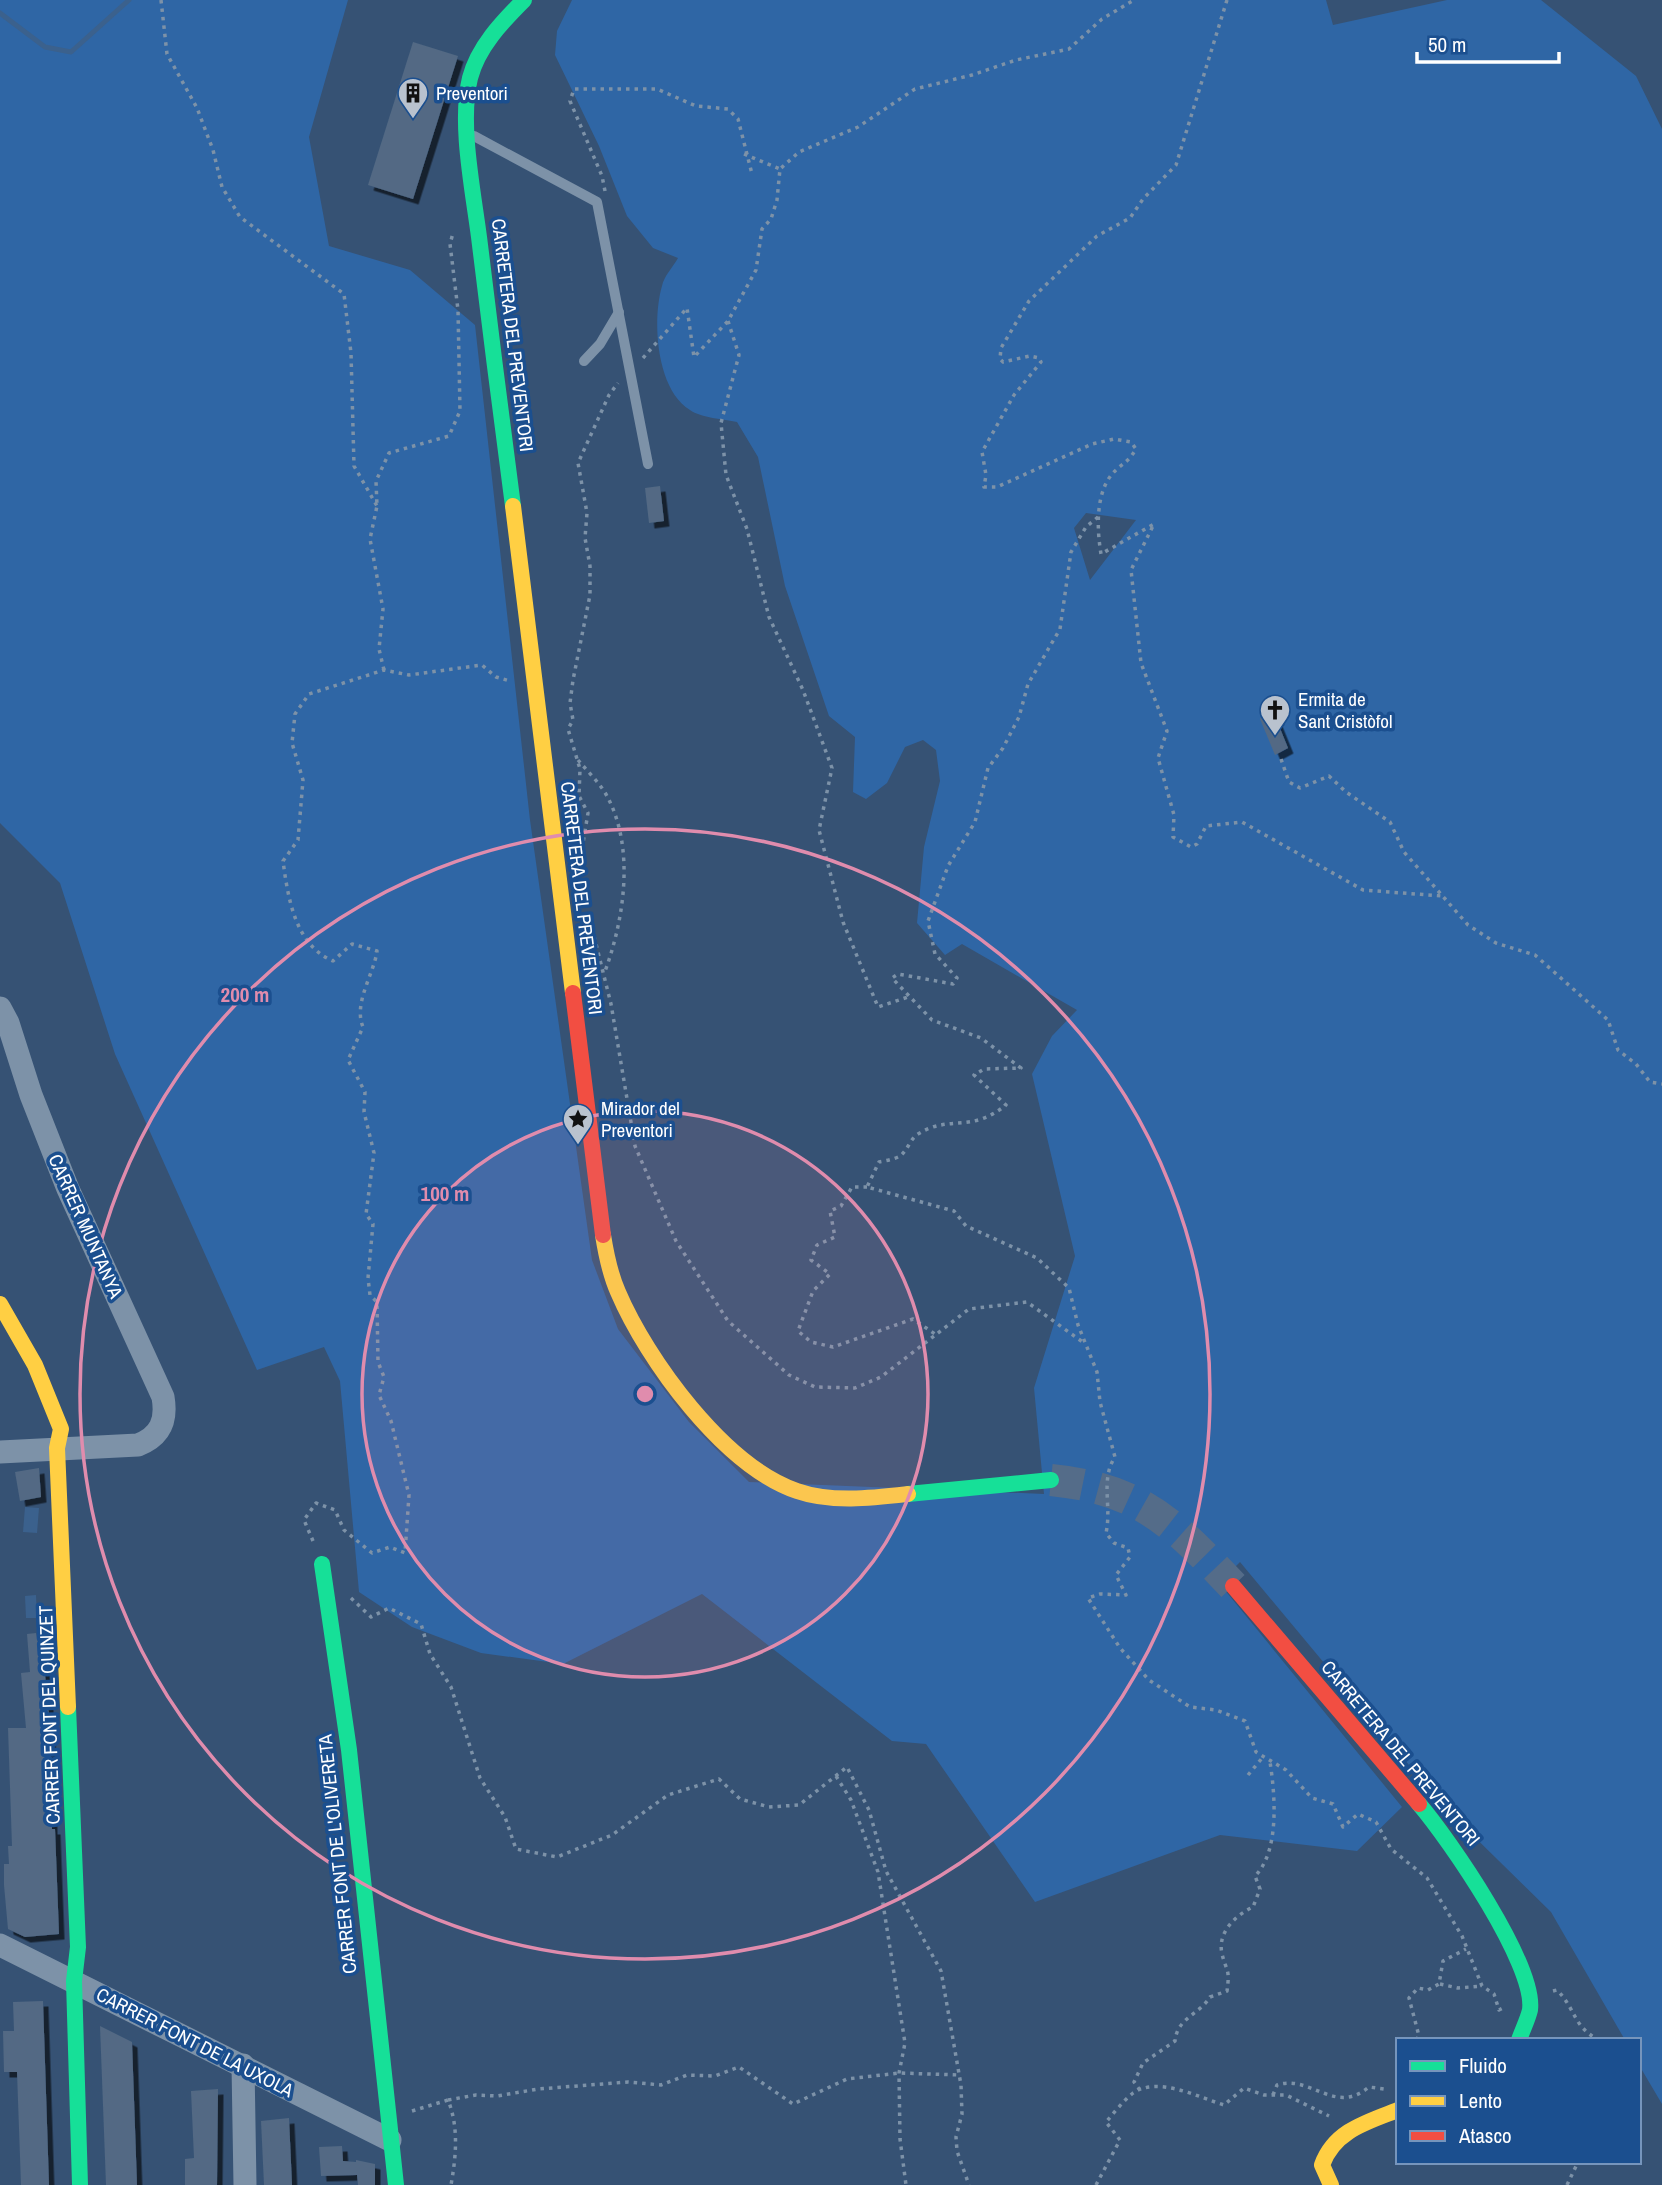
<svg xmlns="http://www.w3.org/2000/svg" width="1662" height="2185" font-family="'Archivo Narrow',sans-serif">
<style>
.green{fill:#2f66a5;fill-rule:evenodd}
.water{fill:#3b618d}
.lines{fill:none;stroke-linecap:round;stroke-linejoin:round}
.stream{stroke:#3b618d;stroke-width:5}
.building{fill:#526984;filter:url(#shadow)}
.secondary-tunnel{stroke:#546c89;stroke-width:32;stroke-dasharray:32 16;stroke-linecap:butt}
.path{stroke:#7d92a8;stroke-width:3.5;stroke-dasharray:3.5 5;stroke-linecap:butt}
.lane{stroke:#7d92a8;stroke-width:10}
.street{stroke:#7d92a8;stroke-width:23}
.fast{stroke:#16e098;stroke-width:16}
.slow{stroke:#ffcf43;stroke-width:16}
.jam{stroke:#f24e42;stroke-width:16}
.ring{fill:none;stroke:#e08cad;stroke-width:3.5}
.labels{text-anchor:middle;stroke-width:7;stroke-linejoin:round;paint-order:stroke}
.poi-label{font-size:19px;fill:#fff;stroke:#1b4f8f;text-anchor:start}
.street-label{font-size:19px;fill:#fff;stroke:#1b4f8f}
.centre{fill:#e08cad;stroke:#1b4f8f;stroke-width:3.5}
.ring-label{font-size:21px;text-anchor:middle;font-weight:bold;fill:#e08cad;stroke:#1b4f8f;stroke-width:7;stroke-linejoin:round;paint-order:stroke}
</style>
<defs>
<filter id="shadow"><feDropShadow dx="5.5" dy="5.5" stdDeviation="0" flood-color="#0009"/></filter>
</defs>
<rect width="100%" height="100%" fill="#365274"/>
<!-- green -->
<path class="green" d="M 0,0 L 348,0 L 309,137 L 329,246 L 410,270 L 475,325 L 530,820 L 592,1260 L 618,1329 L 689,1422 L 749,1482 L 1044,1494 L 1034,1388 L 1075,1256 L 1032,1074 L 1052,1036 L 1077,1010 L 962,944 L 945,955 L 917,923 L 924,847 L 940,781 L 936,750 L 923,740 L 905,747 L 887,783 L 866,799 L 853,792 L 855,737 L 829,716 L 785,586 L 758,457 L 737,422 C 724,419 701,418 690,410 C 656,389 652,320 662,286 C 664,276 673,267 678,258 L 653,248 L 627,216 L 599,146 L 555,55 L 557,31 L 572,0 L 1326,0 L 1333,25 L 1447,0 L 1541,0 L 1636,76 L 1662,129 L 1662,2104 L 1639,2065 L 1639,2040 L 1625,2040 L 1551,1912 L 1444,1807 L 1240,1562 L 1219,1583 L 1402,1807 L 1357,1851 L 1220,1835 L 1035,1902 L 926,1744 L 892,1741 L 702,1594 L 563,1664 L 481,1653 L 412,1627 L 359,1592 L 340,1381 L 324,1347 L 257,1370 L 115,1054 L 60,883 L 0,823 ZM 1086,513 L 1136,520 L 1090,580 L 1074,528 Z"/>
<!-- water -->
<g class="water">
<polygon points="25,1507 39,1508 37,1533 23,1532"/>
<polygon points="36,1595 37,1618 26,1618 25,1596"/>
</g>
<g class="lines">
<!-- stream -->
<polyline class="stream" points="0,13 45,47 71,52 129,0"/>
</g>
<!-- building -->
<g class="building">
<polygon points="413,42 458,56 413,199 368,185"/>
<polygon points="660,486 664,521 649,523 645,488"/>
<polygon points="1270,711 1279,719 1277,721 1288,748 1275,755 1260,719 1263,713"/>
<polygon points="39,1468 41,1497 20,1501 15,1472"/>
<polygon points="36,1633 45,1674 50,1727 52,1829 55,1829 59,1934 25,1937 8,1929 4,1885 4,1864 9,1864 8,1846 12,1846 8,1728 26,1728 21,1673 30,1672 27,1634"/>
<polygon points="43,2001 49,2185 21,2185 17,2072 4,2072 3,2031 14,2031 13,2002"/>
<polygon points="100,2026 132,2042 137,2185 106,2185"/>
<polygon points="218,2089 217,2185 185,2185 185,2159 194,2158 191,2091"/>
<polygon points="289,2118 292,2185 264,2185 261,2121"/>
<polygon points="342,2146 343,2161 356,2162 356,2160 375,2164 375,2185 358,2185 357,2175 321,2176 319,2147"/>
</g>
<g class="lines">
<!-- secondary-tunnel -->
<path class="secondary-tunnel" d="M 1051,1480 C 1141,1489 1173,1523 1233,1586"/>
<!-- path -->
<g class="path">
<polyline points="161,0 167,54 197,108 213,150 222,187 240,217 344,294 351,353 354,466 377,506"/>
<path d="M 1227,0 L 1176,165 L 1143,199 L 1130,218 L 1097,236 L 1029,301 L 1001,348 L 1000,359 L 1003,362 L 1030,356 L 1039,358 L 1041,362 L 1014,395 L 982,452 L 986,475 L 984,487 L 997,487 L 1092,444 L 1114,439 L 1131,442 L 1136,449 C 1127,464 1122,463 1113,473 C 1095,493 1097,530 1101,554 L 1154,524 L 1131,570 L 1141,663 L 1167,731 L 1158,758 L 1174,815 L 1173,837 L 1191,847 L 1197,844 L 1206,826 L 1242,822 L 1363,890 L 1442,896"/>
<polyline points="744,154 780,169"/>
<polyline points="605,191 602,176 570,101 574,89 657,89 696,106 728,109 738,119 752,174"/>
<polyline points="728,321 739,355 721,423 726,475 747,529 769,617 803,690 832,768 819,830 843,922 878,1007 908,997"/>
<polyline points="643,358 687,308 694,357 728,321 756,270 762,229 771,219 777,200 780,169 799,152 858,127 915,89 972,75 1016,60 1069,49 1102,19 1134,0"/>
<path d="M 1098,517 L 1086,527 L 1071,552 L 1060,629 L 1028,684 L 1019,717 L 1003,748 L 988,768 L 975,822 L 948,866 L 928,921 L 935,954 L 957,978 L 953,984 L 898,974 L 892,978 L 932,1020 L 981,1038 L 1021,1068 L 984,1069 L 974,1075 L 1006,1105 C 970,1134 950,1114 918,1134 C 910,1139 908,1150 900,1156 C 895,1159 885,1161 879,1162 L 867,1187 L 954,1211 L 966,1226 L 1037,1258 L 1069,1288 L 1078,1325 L 1097,1372 L 1100,1402 L 1115,1457 C 1100,1480 1112,1506 1106,1533 L 1114,1543 L 1128,1548 L 1130,1557 L 1116,1575 L 1126,1595 L 1100,1594 L 1088,1598 L 1120,1648 L 1149,1680 L 1190,1707 L 1216,1710 L 1245,1721 L 1256,1752 L 1286,1770 L 1312,1798 L 1333,1804 L 1343,1827 L 1358,1814 L 1376,1822 L 1391,1849 L 1427,1878 L 1462,1936 L 1482,1986 L 1494,1994 L 1499,2010 L 1503,2008"/>
<polyline points="384,670 379,649 383,609 370,539 377,506 376,481 389,453 449,436 460,411 458,310 450,244 453,233"/>
<polyline points="1281,759 1289,782 1300,788 1329,776 1346,792 1390,822 1404,852 1468,925 1496,943 1535,955 1608,1020 1618,1050 1636,1064 1650,1082 1662,1084"/>
<path d="M 578,760 C 588,772 601,784 608,798 C 635,850 624,921 604,974"/>
<polyline points="582,849 588,813 579,796 580,769 568,729 573,720 570,703 573,680 590,595 590,566 585,538 587,513 578,463 609,395 618,383"/>
<polyline points="592,928 611,1004 635,1146 676,1241 728,1321 789,1375 815,1387 855,1388 881,1377 969,1309 1027,1302 1084,1343"/>
<polyline points="867,1187 852,1187 841,1206 830,1211 835,1237 817,1245 811,1260 830,1274 813,1291 798,1331 811,1342 833,1347 913,1319 935,1334"/>
<path d="M 313,1541 L 304,1520 L 316,1503 L 335,1510 L 344,1530 L 372,1553 L 390,1547 L 405,1553 L 409,1495 L 391,1421 L 379,1395 L 384,1377 L 378,1362 L 377,1302 L 370,1295 L 368,1278 L 373,1224 L 366,1214 L 374,1153 L 364,1112 L 365,1092 L 348,1060 L 363,1027 C 353,1003 374,974 377,951 L 352,944 L 333,961 C 295,945 288,898 283,861 L 298,840 L 303,780 L 292,743 L 295,714 L 309,694 L 384,670 L 409,675 L 482,665 L 496,677 L 510,681"/>
<polyline points="351,1598 371,1617 389,1608 421,1624 430,1654 451,1687 480,1778 505,1817 516,1849 557,1857 612,1835 668,1795 719,1779 740,1799 769,1807 799,1805 847,1767 869,1810 886,1871 941,1971 961,2085 962,2114 956,2137 957,2151 969,2185"/>
<polyline points="1248,1775 1263,1757"/>
<polyline points="836,1776 851,1800 878,1872 905,2043 899,2073 900,2139 906,2185"/>
<polyline points="1440,1984 1458,1988 1482,1986"/>
<path d="M 1553,1991 L 1557,1990 C 1576,2009 1573,2027 1599,2040"/>
<polyline points="1416,2040 1419,2036 1409,1998 1418,1988 1428,1990 1439,1984 1443,1961 1466,1949"/>
<path d="M 1140,2090 L 1134,2082 L 1143,2063 L 1175,2041 C 1177,2018 1200,2014 1210,1997 L 1227,1991 C 1230,1969 1227,1973 1222,1954 C 1217,1932 1236,1915 1253,1907 L 1260,1889 L 1255,1876 C 1280,1851 1275,1794 1270,1762"/>
<path d="M 1273,2095 L 1277,2085 C 1311,2074 1334,2116 1369,2087 L 1384,2089"/>
<polyline points="448,2100 476,2095 497,2096 538,2089 628,2082 661,2085 687,2075 715,2076 739,2067 793,2104 847,2079 899,2073 960,2075"/>
<path d="M 412,2111 L 448,2100 C 459,2127 456,2157 451,2185"/>
<path d="M 1096,2185 L 1120,2140 L 1106,2122 C 1114,2113 1123,2101 1133,2093 C 1158,2076 1198,2097 1224,2105 L 1244,2088 L 1264,2095 L 1286,2095 L 1329,2116"/>
<polyline points="1567,2185 1578,2162"/>
</g>
<!-- lane -->
<g class="lane">
<polyline points="474,136 597,202 648,464"/>
<polyline points="584,361 600,344 619,312"/>
</g>
<!-- street -->
<g class="street">
<path d="M 0,1008 L 8,1023 L 31,1095 L 68,1189 L 163,1397 C 167,1420 161,1436 138,1445 L 0,1452"/>
<polyline points="0,1945 390,2140"/>
<polyline points="243,2065 245,2185"/>
</g>
<!-- fast -->
<g class="fast">
<path d="M 513,506 C 501,416 490,327 479,237 C 473,190 459,123 470,78 C 478,47 502,22 524,0"/>
<polyline points="908,1494 1051,1480"/>
<polyline points="322,1564 349,1750 396,2185"/>
<polyline points="68,1707 78,1947 74,1981 80,2185"/>
<path d="M 1419,1804 C 1449,1839 1536,1965 1530,2010 C 1528,2019 1522,2031 1519,2040"/>
</g>
<!-- slow -->
<g class="slow">
<polyline points="513,506 573,993"/>
<path d="M 603,1235 C 606,1254 610,1274 618,1292 C 647,1360 724,1466 797,1491 C 831,1503 873,1498 908,1494"/>
<polyline points="0,1304 35,1365 61,1429 57,1448 68,1707"/>
<path d="M 1331,2185 L 1322,2165 C 1334,2131 1367,2122 1398,2110"/>
</g>
<!-- jam -->
<g class="jam">
<polyline points="573,993 603,1235"/>
<polyline points="1233,1586 1419,1804"/>
</g>
</g>
<!-- distance rings -->
<circle cx="645" cy="1394" r="283" fill="#e08cad" fill-opacity=".12"/>
<g class="ring">
<circle cx="645" cy="1394" r="283"/>
<circle cx="645" cy="1394" r="565"/>
</g>
<!-- icons -->
<defs>
<g id="building-pin" transform="scale(1.575)"><path d="M0 17L-7.5 6A9.5 9.5 0 1 1 7.5 6Z" fill="#b9c2ce" stroke="#1b4f8f"/><path d="M-4-6H4V6H1V3H-1V6H-4ZM-2.5-4.3h1.7v1.8h-1.7ZM.8-4.3h1.7v1.8H.8ZM-2.5-1h1.7V.8h-1.7ZM.8-1h1.7V.8H.8Z" fill="#111"/></g>
<g id="church-pin" transform="scale(1.575)"><path d="M0 17L-7.5 6A9.5 9.5 0 1 1 7.5 6Z" fill="#b9c2ce" stroke="#1b4f8f"/><path d="M-1.2-6h2.4v3.5h3.3v2.4h-3.3V6h-2.4V-.1h-3.3v-2.4h3.3Z" fill="#111"/></g>
<g id="sight-pin" transform="scale(1.575)"><path d="M0 17L-7.5 6A9.5 9.5 0 1 1 7.5 6Z" fill="#b9c2ce" stroke="#1b4f8f"/><path d="M0-6L1.8-2.2L6-1.7L2.9 1.2L3.7 5.4L0 3.3L-3.7 5.4L-2.9 1.2L-6-1.7L-1.8-2.2Z" fill="#111"/></g>
</defs>
<g fill-rule="evenodd">
<use href="#building-pin" x="413" y="93"/>
<use href="#church-pin" x="1275" y="710"/>
<use href="#sight-pin" x="578" y="1119"/>
</g>
<g class="labels">
<!-- poi labels -->
<g class="poi-label">
<text x="436" y="100">Preventori</text>
<text x="1298" y="706">Ermita de<tspan x="1298" dy="22">Sant Cristòfol</tspan></text>
<text x="601" y="1115">Mirador del<tspan x="601" dy="22">Preventori</tspan></text>
</g>
<!-- street labels -->
<g class="street-label">
<text transform="translate(513 335) rotate(83)" y="7">CARRETERA DEL PREVENTORI</text>
<text transform="translate(582 898) rotate(83)" y="7">CARRETERA DEL PREVENTORI</text>
<text transform="translate(86 1226) rotate(66)" y="7">CARRER MUNTANYA</text>
<text transform="translate(49 1715) rotate(-92)" y="7">CARRER FONT DEL QUINZET</text>
<text transform="translate(1401 1753) rotate(50)" y="7">CARRETERA DEL PREVENTORI</text>
<text transform="translate(337 1854) rotate(-96)" y="7">CARRER FONT DE L'OLIVERETA</text>
<text transform="translate(195 2042) rotate(27)" y="7">CARRER FONT DE LA UXOLA</text>
</g>
</g>
<circle cx="645" cy="1394" r="10" class="centre"/>
<g class="ring-label">
<text x="245" y="1002">200 m</text>
<text x="445" y="1201">100 m</text>
</g>
<!-- legend -->
<rect x="1396" y="2038" width="245" height="126" fill="#1b4f8f" stroke="#7695bc" stroke-width="2"/>
<rect x="1410" y="2061" width="35" height="10" fill="#16e098" stroke="#7695bc" stroke-width="2"/>
<text x="1459" y="2073" font-size="21" fill="#ffffff">Fluido</text>
<rect x="1410" y="2096" width="35" height="10" fill="#ffcf43" stroke="#7695bc" stroke-width="2"/>
<text x="1459" y="2108" font-size="21" fill="#ffffff">Lento</text>
<rect x="1410" y="2131" width="35" height="10" fill="#f24e42" stroke="#7695bc" stroke-width="2"/>
<text x="1459" y="2143" font-size="21" fill="#ffffff">Atasco</text>
<!-- scale -->
<path d="M1417 52v10h142v-10" fill="none" stroke="#ffffff" stroke-width="3.5"/>
<text x="1428" y="52" font-size="21" fill="#ffffff" stroke="#1b4f8f" stroke-width="5" paint-order="stroke">50 m</text>
</svg>
